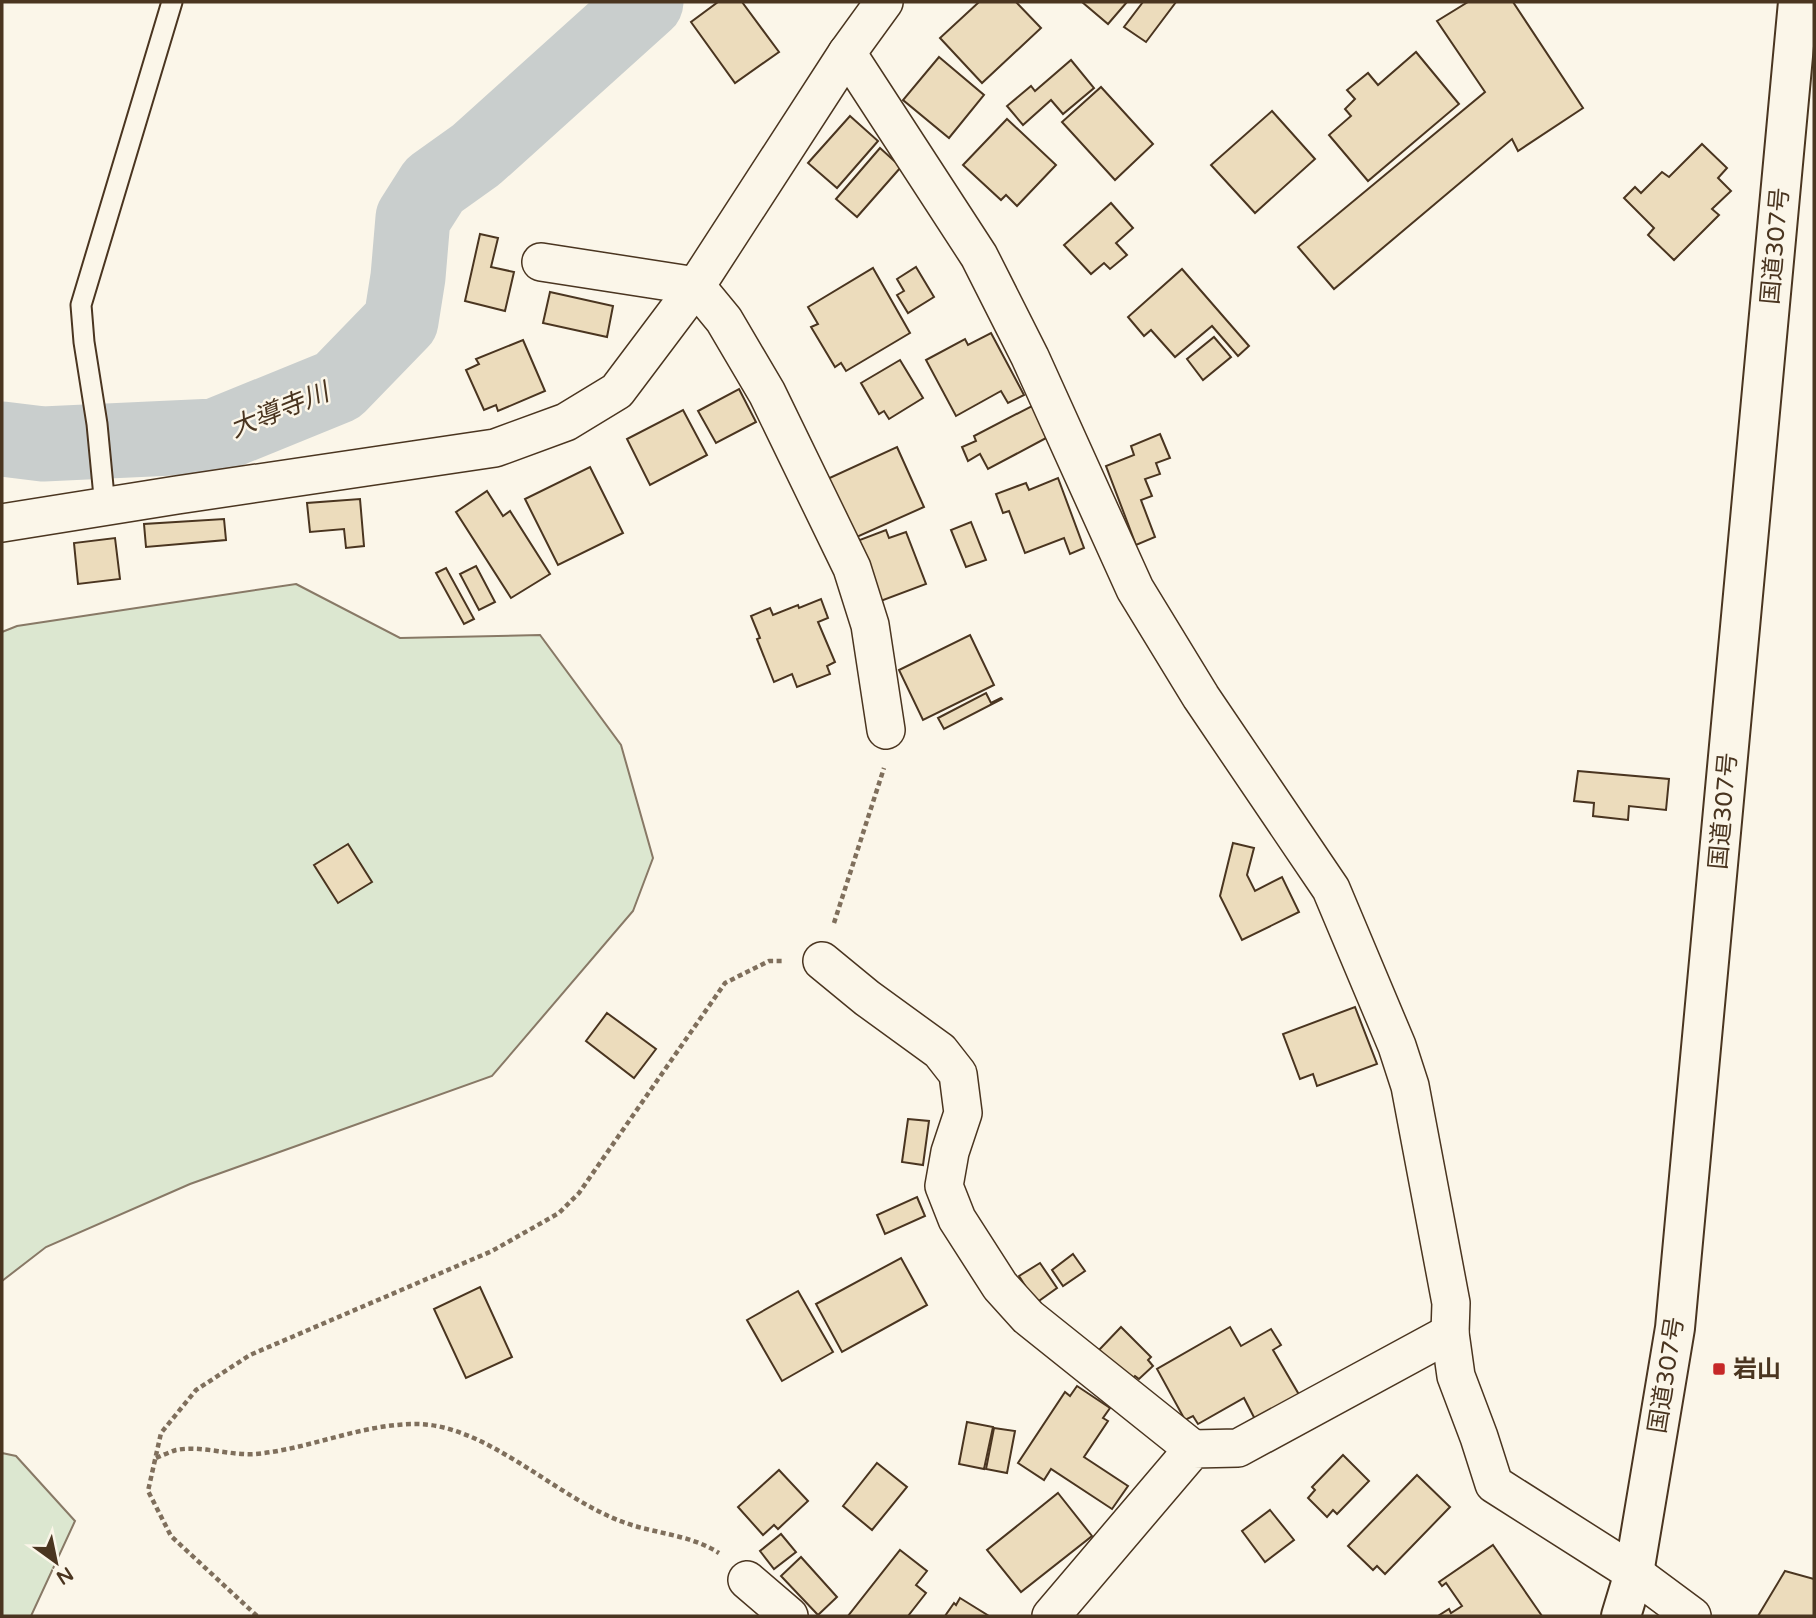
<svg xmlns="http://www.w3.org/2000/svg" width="1816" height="1618" font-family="'Varela Round','Noto Sans JP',sans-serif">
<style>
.green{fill:#dce7d0;stroke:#887966;stroke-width:2}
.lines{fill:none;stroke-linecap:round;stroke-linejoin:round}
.river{stroke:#c9cecd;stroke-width:75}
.building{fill:#ecdcbc;stroke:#4a3520;stroke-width:2}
.lane-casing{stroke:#4a3520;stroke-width:23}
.street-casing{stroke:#4a3520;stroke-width:40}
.highway-casing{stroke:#4a3520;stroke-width:42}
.path{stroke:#7f6f5c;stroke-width:4.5;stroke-dasharray:5 3.5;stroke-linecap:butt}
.lane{stroke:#fbf6e9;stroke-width:19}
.street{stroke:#fbf6e9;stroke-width:37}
.highway{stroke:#fbf6e9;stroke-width:38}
.poi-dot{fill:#c62828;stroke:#fbf6e9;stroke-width:2.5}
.labels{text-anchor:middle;stroke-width:5;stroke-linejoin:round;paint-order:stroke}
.street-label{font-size:24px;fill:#4a3520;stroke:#fbf6e9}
.poi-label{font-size:24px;font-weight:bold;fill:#4a3520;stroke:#fbf6e9;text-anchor:start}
.water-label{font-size:26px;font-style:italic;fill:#4a3520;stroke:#fbf6e9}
</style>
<rect width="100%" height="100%" fill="#fbf6e9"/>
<!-- green -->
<g class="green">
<polygon points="296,584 400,638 540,635 621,745 653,858 633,911 492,1076 190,1184 46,1247 2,1281 2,632 17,626"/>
<polygon points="2,1453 16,1456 75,1521 31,1616 2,1616"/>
</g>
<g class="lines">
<!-- river -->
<polyline class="river" points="2,439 43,444 215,436 338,386 401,321 408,277 413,218 434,185 476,155 646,2"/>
</g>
<!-- building -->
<g class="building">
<polygon points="718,2 742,2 779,52 735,83 691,22"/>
<polygon points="979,2 1016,2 1041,28 982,83 940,38"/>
<polygon points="1082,2 1127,2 1108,24"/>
<polygon points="1143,2 1176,2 1146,42 1124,27"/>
<polygon points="1468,2 1513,2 1583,108 1518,151 1512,139 1334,289 1298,247 1485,92 1437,21"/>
<polygon points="1416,52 1459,104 1368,181 1329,135 1351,116 1345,109 1355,99 1347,90 1368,73 1378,85"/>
<polygon points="939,57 984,95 949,138 903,100"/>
<polygon points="1071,60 1094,88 1063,114 1051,100 1023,125 1007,106 1031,86 1035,91"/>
<polygon points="1101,87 1153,144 1115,180 1062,122"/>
<polygon points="1272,111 1315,159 1255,213 1211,165"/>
<polygon points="850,116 878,141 837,188 808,163"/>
<polygon points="1007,119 1056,165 1017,206 1006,195 1001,200 963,165"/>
<polygon points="1702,144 1727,168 1718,178 1731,191 1712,209 1719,215 1674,260 1648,235 1654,228 1624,198 1635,187 1641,193 1662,172 1669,177"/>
<polygon points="880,148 901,167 857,217 836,199"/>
<polygon points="1111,203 1133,228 1116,243 1127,255 1110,269 1104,263 1091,274 1064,245"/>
<polygon points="480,234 498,238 491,267 514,272 505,311 465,301"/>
<polygon points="916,267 934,297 908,313 897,295 904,291 897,279"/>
<polygon points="873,268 910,333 846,371 841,363 835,367 811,327 818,324 808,307"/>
<polygon points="1182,269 1249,346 1238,356 1212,326 1175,357 1151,330 1144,336 1128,317"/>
<polygon points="550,292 613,306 607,337 543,323"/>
<polygon points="991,333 1024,395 1008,403 1001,391 956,416 926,360 965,339 968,345"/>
<polygon points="1214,337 1231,357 1203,380 1187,359"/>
<polygon points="523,340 545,391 498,411 496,405 484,410 466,370 479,364 476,359"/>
<polygon points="900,360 923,398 889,419 884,411 879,414 861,383"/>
<polygon points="739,389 756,422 716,443 698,411"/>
<polygon points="1032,406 1048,437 988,469 980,454 968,461 962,447 976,441 974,436"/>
<polygon points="683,410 707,455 650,485 627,439"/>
<polygon points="1160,434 1170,458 1156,463 1160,474 1145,479 1152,496 1141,500 1155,537 1136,545 1106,466 1134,455 1131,446"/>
<polygon points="897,447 924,507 850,540 823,481"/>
<polygon points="590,467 623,533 558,565 525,499"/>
<polygon points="1058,478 1084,548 1070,554 1064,538 1025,553 1009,511 1003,513 996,494 1026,483 1029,490"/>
<polygon points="487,491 503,516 510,511 550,574 511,598 456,512"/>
<polygon points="360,499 364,546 346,548 344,529 310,532 307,503"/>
<polygon points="224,519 226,540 146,547 144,524"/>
<polygon points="971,522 986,560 966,567 951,530"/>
<polygon points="886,530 889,538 906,532 926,584 878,602 857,541"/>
<polygon points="115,538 120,579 78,584 74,543"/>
<polygon points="476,566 495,602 479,610 460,574"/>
<polygon points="446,568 474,619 464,624 436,573"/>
<polygon points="821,599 828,618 818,622 835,662 827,666 830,674 797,687 792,674 774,682 757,639 760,638 751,616 770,608 773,615 798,605 799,608"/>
<polygon points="970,635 994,685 923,720 899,670"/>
<polygon points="986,693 991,703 1001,698 1002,699 944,729 938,718"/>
<polygon points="1578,771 1669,779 1666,810 1629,806 1628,820 1593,816 1594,803 1574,801"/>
<polygon points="1233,843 1254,848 1247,875 1255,891 1282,877 1299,912 1242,940 1220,896"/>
<polygon points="348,844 372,882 338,903 314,865"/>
<polygon points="1355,1007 1377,1064 1317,1086 1313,1074 1300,1079 1283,1034"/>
<polygon points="607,1013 656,1049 634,1078 586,1041"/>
<polygon points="908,1119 929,1121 923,1165 902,1162"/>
<polygon points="917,1197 925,1216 885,1234 877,1215"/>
<polygon points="1073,1254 1085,1271 1063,1286 1052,1270"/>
<polygon points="901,1258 927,1305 842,1352 816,1304"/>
<polygon points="1040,1263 1057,1288 1036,1303 1019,1276"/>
<polygon points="480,1287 512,1357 466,1378 434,1309"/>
<polygon points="798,1291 833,1352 782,1381 747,1320"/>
<polygon points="1121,1327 1151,1357 1148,1360 1153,1366 1139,1379 1135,1376 1130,1381 1099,1350"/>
<polygon points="1230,1327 1241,1346 1271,1329 1281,1345 1273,1350 1301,1398 1257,1423 1244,1398 1198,1424 1193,1416 1185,1420 1157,1369"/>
<polygon points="1077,1386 1110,1408 1103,1418 1108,1421 1084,1457 1128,1486 1112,1509 1051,1469 1044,1480 1018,1463 1065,1392 1070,1396"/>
<polygon points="967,1422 993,1427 984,1469 959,1464"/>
<polygon points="994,1428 1015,1431 1007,1473 986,1469"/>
<polygon points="1343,1455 1369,1481 1337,1514 1333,1510 1327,1517 1308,1498 1315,1490 1312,1487"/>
<polygon points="877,1463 907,1487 872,1530 843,1506"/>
<polygon points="779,1470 808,1501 778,1529 774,1525 763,1535 738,1507"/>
<polygon points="1417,1475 1450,1507 1385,1574 1377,1566 1373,1570 1348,1546"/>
<polygon points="1058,1493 1092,1536 1021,1592 987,1550"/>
<polygon points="1270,1510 1294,1540 1265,1562 1242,1531"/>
<polygon points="781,1534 796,1552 774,1569 760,1551"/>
<polygon points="1493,1545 1542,1616 1438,1616 1449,1609 1451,1613 1462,1606 1446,1583 1442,1586 1439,1582"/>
<polygon points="900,1550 927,1571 916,1585 926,1593 908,1616 848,1616"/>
<polygon points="801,1557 837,1597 818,1615 781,1576"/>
<polygon points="1785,1571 1814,1579 1814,1616 1758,1616"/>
<polygon points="960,1598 989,1616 945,1616 954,1603 956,1605"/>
</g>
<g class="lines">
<!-- lane casing -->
<g class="lane-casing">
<polyline id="lane" points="105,507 97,424 84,342 81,305 172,2"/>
</g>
<!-- street casing -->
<g class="street-casing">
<g id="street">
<polyline points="847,53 979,256 1030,357 1135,589 1201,697 1331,889 1397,1046 1410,1086 1451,1303 1450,1333 1456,1376 1479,1437 1494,1484 1634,1573 1692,1616"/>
<polyline points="541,262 696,286 724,320 767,393 852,568 870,625 886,730"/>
<polyline points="2,523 177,495 495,448 566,422 617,391 696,286 847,53 884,2"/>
<polyline points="822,961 867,998 940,1051 958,1074 963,1113 950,1152 944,1186 957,1219 1000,1286 1028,1317 1193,1449"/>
<polyline points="747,1580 789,1616"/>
<polyline points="1051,1616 1193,1449 1238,1448 1450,1333"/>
</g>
</g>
<!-- highway casing -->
<g class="highway-casing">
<polyline id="highway" points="1621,1616 1634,1573 1675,1328 1798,2"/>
</g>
<!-- path -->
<g class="path">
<polyline points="834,923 884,768"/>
<path d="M 156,1458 C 163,1455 170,1452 176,1450 C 202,1445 230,1456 256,1454 C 309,1449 359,1425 413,1424 C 485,1422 556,1498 623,1522 C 655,1534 689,1534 719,1553"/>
<polyline points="257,1616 171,1536 148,1491 161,1433 196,1390 250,1355 492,1251 559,1213 579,1193 725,983 769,961 783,961"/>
</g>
<!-- lane -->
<use href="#lane" class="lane"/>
<!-- street -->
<use href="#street" class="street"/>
<!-- highway -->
<use href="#highway" class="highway"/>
</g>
<!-- markers -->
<rect class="poi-dot" x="1712" y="1362" width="14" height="14" rx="3.5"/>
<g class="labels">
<!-- street labels -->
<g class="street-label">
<text transform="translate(1775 246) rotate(-85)" y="8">国道307号</text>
<text transform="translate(1723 811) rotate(-85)" y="8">国道307号</text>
<text transform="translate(1666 1375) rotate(-81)" y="8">国道307号</text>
</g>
<!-- poi labels -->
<g class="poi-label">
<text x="1733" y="1377">岩山</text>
</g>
<!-- water labels -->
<g class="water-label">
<text transform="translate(279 410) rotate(-22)" y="9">大導寺川</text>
</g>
</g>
<!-- border -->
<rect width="1816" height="1618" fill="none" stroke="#4a3520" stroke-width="7"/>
<!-- north arrow -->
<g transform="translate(56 1562) rotate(147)" stroke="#fbf6e9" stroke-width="5" paint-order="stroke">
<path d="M0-5L12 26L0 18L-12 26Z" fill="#4a3520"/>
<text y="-10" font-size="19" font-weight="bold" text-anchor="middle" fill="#4a3520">N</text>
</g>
</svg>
